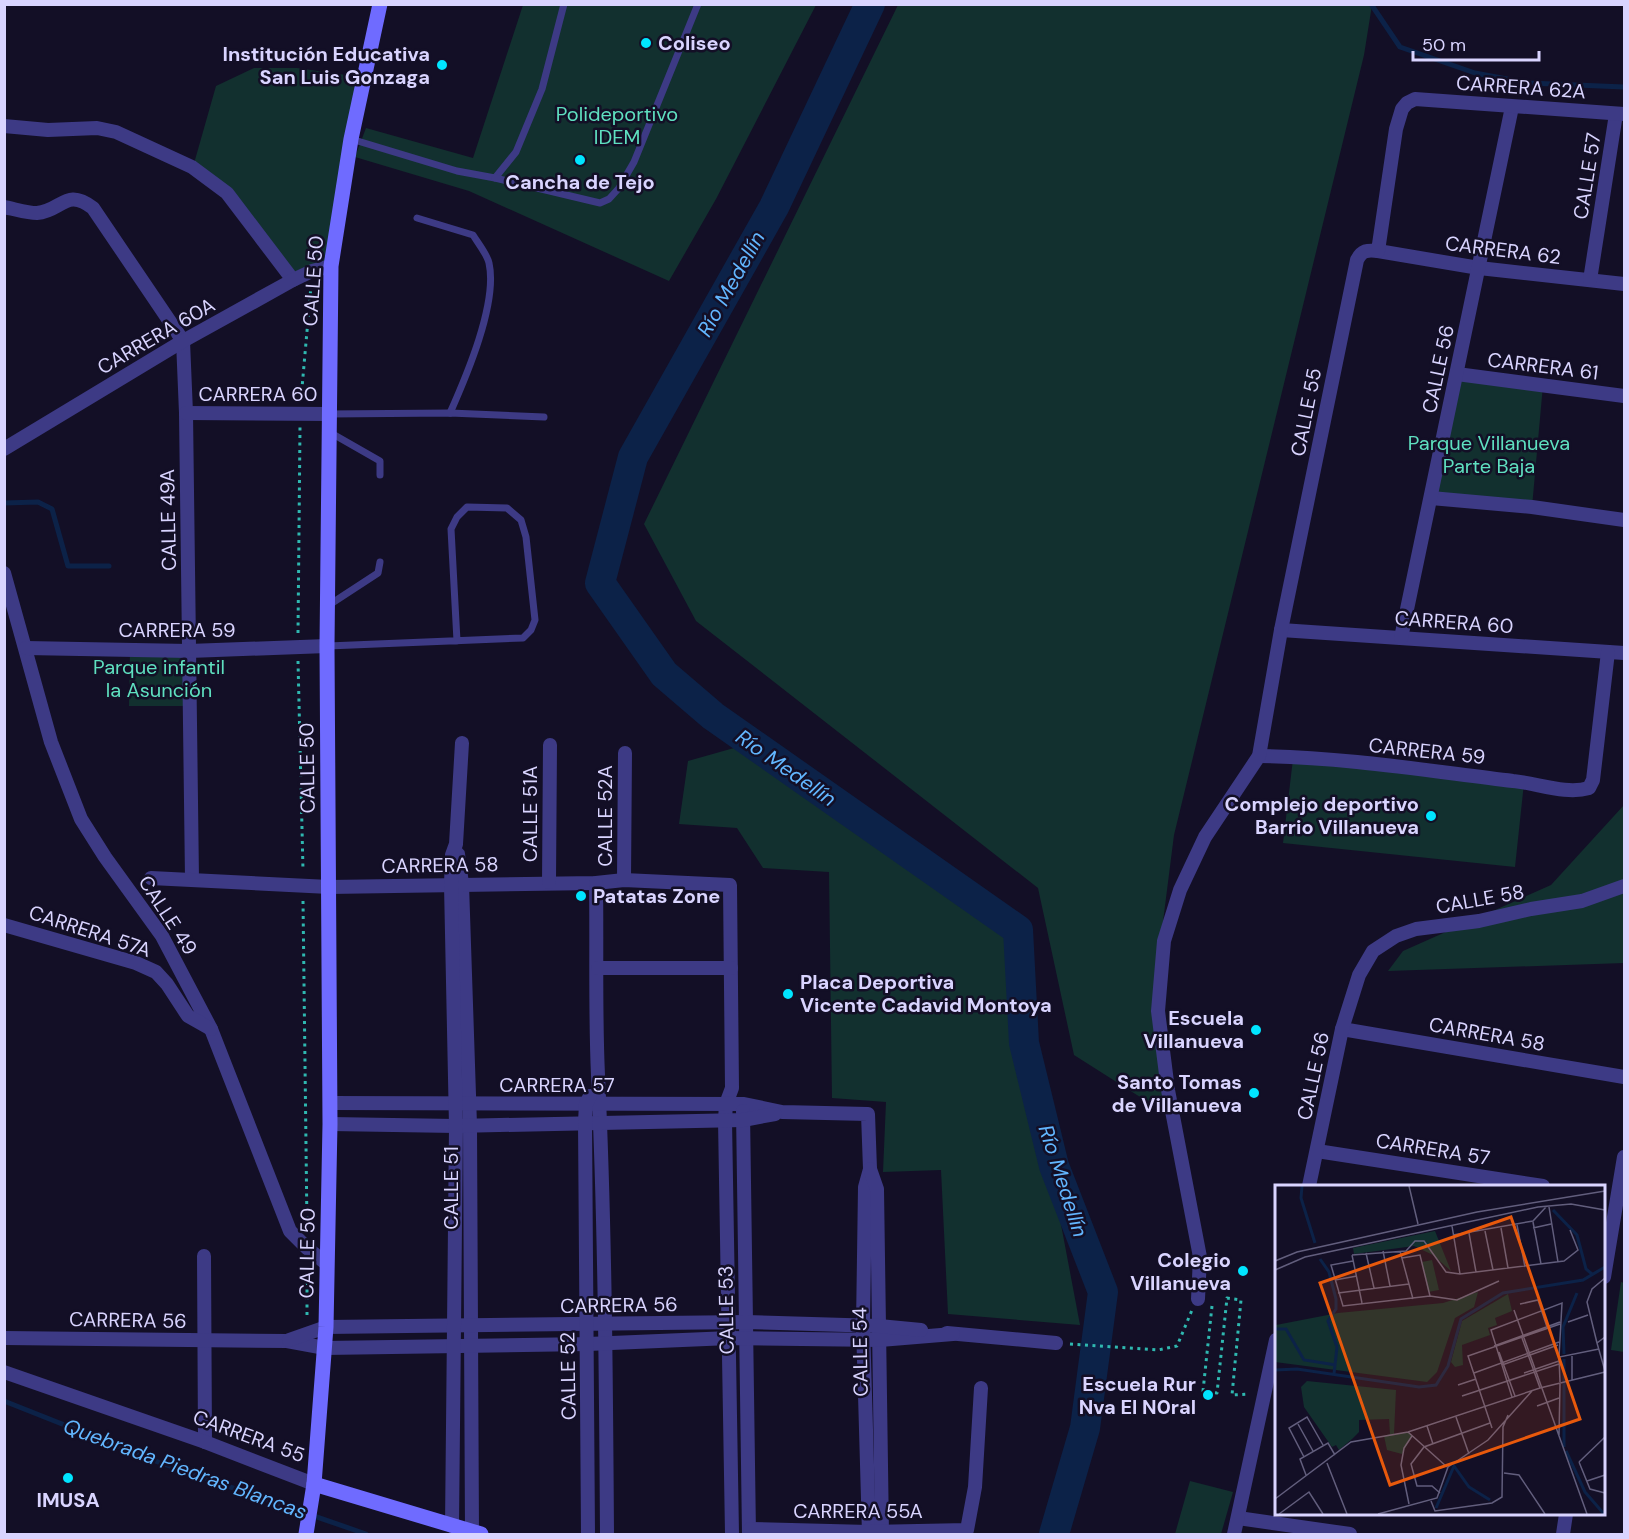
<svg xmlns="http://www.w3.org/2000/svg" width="1629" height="1539" font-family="'DM Sans',sans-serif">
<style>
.green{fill:#12302f}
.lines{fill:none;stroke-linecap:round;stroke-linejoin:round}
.stream{stroke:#0c2248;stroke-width:5}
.river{stroke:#0c2248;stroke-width:30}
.path{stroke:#2fb8b0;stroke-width:3;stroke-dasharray:3 4.5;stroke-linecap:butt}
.lane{stroke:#3d3a85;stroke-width:7}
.street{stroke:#3d3a85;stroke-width:14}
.secondary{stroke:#6f6bff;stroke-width:15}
.poi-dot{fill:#00e5ff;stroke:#130f26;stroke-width:2}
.labels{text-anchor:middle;stroke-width:5;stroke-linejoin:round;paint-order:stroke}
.poi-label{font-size:20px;font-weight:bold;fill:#d9d4ff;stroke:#130f26;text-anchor:end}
.street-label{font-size:20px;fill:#d9d4ff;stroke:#130f26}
.park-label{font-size:20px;fill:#5fe0c0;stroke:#130f26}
.water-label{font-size:21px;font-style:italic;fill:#62b6ff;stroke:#130f26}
.inset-river{fill:none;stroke:#0c2248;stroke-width:3}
.inset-road{fill:none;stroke:#625e7d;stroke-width:1.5}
.view{fill:#e8590c;fill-opacity:0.15;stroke:#e8590c;stroke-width:3}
.inset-edge{fill:none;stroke:#d9d4ff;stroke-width:3}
</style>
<rect width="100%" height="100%" fill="#130f26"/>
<!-- green -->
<g class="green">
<polygon points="523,5 816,5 716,199 669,281 469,191 355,157 366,128 473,158"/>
<polygon points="898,5 1372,5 1364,55 1174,835 1152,1008 1170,1116 1074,1055 1038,888 696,621 644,524"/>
<polygon points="254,68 297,68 367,78 331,266 293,280 227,193 193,167 216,86"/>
<polygon points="1457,374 1543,385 1532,507 1431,498"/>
<polygon points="130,650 189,651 190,706 129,706"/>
<polygon points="734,748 1005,928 1080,1325 948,1314 941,1170 883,1172 886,1102 832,1098 829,872 763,868 737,828 679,824 688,761"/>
<polygon points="1293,759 1524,783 1515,867 1283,843"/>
<polygon points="1624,805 1624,963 1388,971 1403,951 1551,885"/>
<polygon points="1621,1282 1624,1283 1624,1352 1611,1350"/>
<polygon points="1190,1481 1233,1492 1221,1534 1175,1534"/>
</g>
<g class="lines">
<!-- stream -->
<g class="stream">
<polyline points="1371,4 1400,47 1475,73 1529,83 1624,87"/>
<polyline points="4,503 38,502 52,509 68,566 109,566"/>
<polyline points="4,1401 158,1462 366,1534"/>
</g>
<!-- river -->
<polyline class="river" points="870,4 774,207 633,457 600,583 664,674 713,716 1018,930 1024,1043 1054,1166 1103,1292 1085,1428 1054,1534"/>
<!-- path -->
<g class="path">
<polyline points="301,399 311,286"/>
<polyline points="298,633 300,427"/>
<polyline points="298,661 303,870"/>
<polyline points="303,901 307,1227"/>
<polyline points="307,1267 307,1317"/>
<polyline points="1212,1306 1203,1391 1217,1393 1227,1298 1241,1300 1232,1395 1249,1394"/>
<polyline points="1070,1344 1158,1350 1177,1346 1192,1310"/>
</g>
<!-- lane -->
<g class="lane">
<polyline points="351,139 457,171 495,178 516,152 542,89 564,4"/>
<polyline points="495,178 600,203 609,199 619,188 634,162 698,4"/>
<path d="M 417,218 L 473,235 C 478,243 487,254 489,263 C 498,303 466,377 450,413"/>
<polyline points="329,414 450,413 544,417"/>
<polyline points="331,433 380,461 380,475"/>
<polyline points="329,605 378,573 380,562"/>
<polyline points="328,646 523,638 531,630 535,620 526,537 521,520 507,508 467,507 457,517 451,529 457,641"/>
</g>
<!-- street -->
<g class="street">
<polyline points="4,126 48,130 97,128 116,132 192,167 227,193 293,280"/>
<path d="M 4,207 C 15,209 27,213 37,213 C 62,211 66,187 93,208 L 183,341 L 186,413 L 192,879"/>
<polyline points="1378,251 1479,268 1624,284"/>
<polyline points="1590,280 1616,114"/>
<polyline points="1457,374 1624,396"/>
<polyline points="186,413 329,414"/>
<polyline points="4,449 183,341 293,280 312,271 331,266"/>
<polyline points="1431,498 1532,507 1624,520"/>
<polyline points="4,573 51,742 81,819 105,857 162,936 211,1029 290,1231 307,1248 327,1264"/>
<polyline points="1281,630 1624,653"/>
<polyline points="1401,638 1512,107"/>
<polyline points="26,648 189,651 327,646"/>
<path d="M 1259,756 C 1343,757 1429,771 1513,781 C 1537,783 1566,795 1589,788 L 1593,780 L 1608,652"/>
<polyline points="458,854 462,884 470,1125 472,1532"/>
<polyline points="151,878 329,887 596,883 624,880 730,885 732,1088 726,1104 725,1120 732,1534"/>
<polyline points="624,880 625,753"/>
<polyline points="549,882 550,745"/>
<path d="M 596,883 C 597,947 595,1011 598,1075 C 605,1228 606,1381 607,1534"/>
<polyline points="4,925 136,963 156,972 167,984 188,1016 211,1029"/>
<polyline points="598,968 731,968"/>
<polyline points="1342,1029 1624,1077"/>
<polyline points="330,1103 744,1104 782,1112 868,1114 870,1169 865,1187 863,1325 869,1534"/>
<polyline points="743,1111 749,1534"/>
<polyline points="330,1124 456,1126 743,1120 775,1114"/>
<polyline points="1317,1151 1543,1186"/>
<polyline points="870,1169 877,1189 882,1534"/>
<polyline points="1309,1186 1342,1029 1359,975 1373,951 1396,936 1416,929 1479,921 1531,909 1582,901 1624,886"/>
<polyline points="204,1256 205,1442"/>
<polyline points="1604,1277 1624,1157"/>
<path d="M 1198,1299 L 1200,1257 L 1168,1090 L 1158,1011 L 1164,941 L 1180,890 L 1205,837 L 1259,756 L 1281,630 L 1357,260 C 1362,250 1367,250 1378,251 L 1396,129 L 1402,109 L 1407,103 L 1415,99 L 1624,114"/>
<polyline points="947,1333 1056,1343"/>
<polyline points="4,1338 287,1341 325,1348 588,1344 730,1338 880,1340 953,1334"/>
<polyline points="289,1340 326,1327 746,1322 879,1326 921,1330"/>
<polyline points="4,1372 205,1442 314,1484"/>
<polyline points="1238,1518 1350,1534"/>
<polyline points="452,1526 456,1126 451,885 452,855 456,844 462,743"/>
<polyline points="750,1529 869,1532 967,1530 975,1487 981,1388"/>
<polyline points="588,1534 585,1122 586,1104 590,1096"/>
<polyline points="1234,1534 1276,1340"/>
<polyline points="1563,1534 1566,1514"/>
</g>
<!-- secondary -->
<g class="secondary">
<polyline points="314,1484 481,1534"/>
<polyline points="306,1534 314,1484 326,1327 330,1124 327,646 331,266 351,139 380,4"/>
</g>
</g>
<!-- markers -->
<g class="poi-dot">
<circle cx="646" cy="43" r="6"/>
<circle cx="442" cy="65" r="6"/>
<circle cx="580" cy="160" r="6"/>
<circle cx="1431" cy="816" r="6"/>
<circle cx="581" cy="896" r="6"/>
<circle cx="788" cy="994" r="6"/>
<circle cx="1256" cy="1030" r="6"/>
<circle cx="1254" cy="1093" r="6"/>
<circle cx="1243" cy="1271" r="6"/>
<circle cx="1208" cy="1395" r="6"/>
<circle cx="68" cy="1478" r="6"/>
</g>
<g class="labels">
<!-- poi labels -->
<g class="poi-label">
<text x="658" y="50" text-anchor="start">Coliseo</text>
<text x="430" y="61">Institución Educativa<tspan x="430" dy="23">San Luis Gonzaga</tspan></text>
<text x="580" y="189" text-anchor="middle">Cancha de Tejo</text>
<text x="1419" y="811">Complejo deportivo<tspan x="1419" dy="23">Barrio Villanueva</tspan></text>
<text x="593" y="903" text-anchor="start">Patatas Zone</text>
<text x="800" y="989" text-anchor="start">Placa Deportiva<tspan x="800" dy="23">Vicente Cadavid Montoya</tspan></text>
<text x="1244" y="1025">Escuela<tspan x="1244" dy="23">Villanueva</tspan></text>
<text x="1242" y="1089">Santo Tomas<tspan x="1242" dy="23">de Villanueva</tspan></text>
<text x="1231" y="1267">Colegio<tspan x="1231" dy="23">Villanueva</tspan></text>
<text x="1196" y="1391">Escuela Rur<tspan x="1196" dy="23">Nva El N0ral</tspan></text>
<text x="68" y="1507" text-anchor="middle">IMUSA</text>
</g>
<!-- street labels -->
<g class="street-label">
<text transform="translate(1521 87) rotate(4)" y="7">CARRERA 62A</text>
<text transform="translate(1587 176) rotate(-81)" y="7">CALLE 57</text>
<text transform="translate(1503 250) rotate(7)" y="7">CARRERA 62</text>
<text transform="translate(313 281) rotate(-86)" y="7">CALLE 50</text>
<text transform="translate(156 336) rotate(-30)" y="7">CARRERA 60A</text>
<text transform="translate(1543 366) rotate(7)" y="7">CARRERA 61</text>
<text transform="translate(1438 369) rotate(-78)" y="7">CALLE 56</text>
<text x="258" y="401">CARRERA 60</text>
<text transform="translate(1306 412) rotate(-79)" y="7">CALLE 55</text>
<text transform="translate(168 520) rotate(-91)" y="7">CALLE 49A</text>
<text transform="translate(1454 622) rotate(4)" y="7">CARRERA 60</text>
<text x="177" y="637">CARRERA 59</text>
<text transform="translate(1427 751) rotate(6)" y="7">CARRERA 59</text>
<text transform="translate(307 768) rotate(-91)" y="7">CALLE 50</text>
<text transform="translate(530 814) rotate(-90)" y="7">CALLE 51A</text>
<text transform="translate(605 816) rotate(-90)" y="7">CALLE 52A</text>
<text transform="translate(440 865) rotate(-1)" y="7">CARRERA 58</text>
<text transform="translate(1480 899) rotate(-10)" y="7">CALLE 58</text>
<text transform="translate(168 915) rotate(57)" y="7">CALLE 49</text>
<text transform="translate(90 931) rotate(18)" y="7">CARRERA 57A</text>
<text transform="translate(1487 1034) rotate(10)" y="7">CARRERA 58</text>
<text transform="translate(1313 1076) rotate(-78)" y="7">CALLE 56</text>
<text x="557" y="1092">CARRERA 57</text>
<text transform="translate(1433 1149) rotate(9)" y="7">CARRERA 57</text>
<text transform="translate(451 1188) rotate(-90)" y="7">CALLE 51</text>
<text transform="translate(307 1253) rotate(-89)" y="7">CALLE 50</text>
<text transform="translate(619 1305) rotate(-1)" y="7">CARRERA 56</text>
<text transform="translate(726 1310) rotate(-91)" y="7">CALLE 53</text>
<text transform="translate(128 1320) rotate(1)" y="7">CARRERA 56</text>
<text transform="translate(860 1352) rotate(-91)" y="7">CALLE 54</text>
<text transform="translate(568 1376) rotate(-91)" y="7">CALLE 52</text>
<text transform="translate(249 1436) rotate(20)" y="7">CARRERA 55</text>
<text x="858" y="1518">CARRERA 55A</text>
</g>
<!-- park labels -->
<g class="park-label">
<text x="617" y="121">Polideportivo<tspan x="617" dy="23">IDEM</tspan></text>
<text x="1489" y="450">Parque Villanueva<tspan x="1489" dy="23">Parte Baja</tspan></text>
<text x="159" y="674">Parque infantil<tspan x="159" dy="23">la Asunción</tspan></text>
</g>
<!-- water labels -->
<g class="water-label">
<text transform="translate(731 284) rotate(-61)" y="7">Río Medellín</text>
<text transform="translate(786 768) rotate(35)" y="7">Río Medellín</text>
<text transform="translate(1063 1181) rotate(72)" y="7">Río Medellín</text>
<text transform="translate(185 1469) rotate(20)" y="7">Quebrada Piedras Blancas</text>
</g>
</g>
<!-- overview -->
<g transform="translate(1275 1185)">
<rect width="330" height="330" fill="#130f26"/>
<path d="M 160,46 L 176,86 L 158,70 L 139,61 L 79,69 L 78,63 ZM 157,75 L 164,105 L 153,107 L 147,77 ZM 203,107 L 199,122 L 180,133 L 162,187 L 152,197 L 0,177 L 1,140 L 63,128 L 168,118 ZM 233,109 L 237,126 L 220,133 L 222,140 L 213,143 L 215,150 L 187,160 L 188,180 L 180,182 L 176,177 L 187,136 ZM 32,196 L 121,205 L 119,249 L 133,247 L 137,251 L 127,269 L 112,265 L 109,251 L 115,249 L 114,234 L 84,235 L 84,247 L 77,254 L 64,265 L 61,260 L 57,262 L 29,222 L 26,202 Z" fill="#12302f"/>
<path class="inset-river" d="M 27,1 L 26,13 L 40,58M 278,25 L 302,50 L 311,84 L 317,89M 45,74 L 54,87 L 61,114 L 61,124 L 53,136 L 62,162 L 59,189M 0,144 L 11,144 L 29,175 L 61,180M 289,169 L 288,142 L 302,108M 289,174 L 289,262M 0,185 L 22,184 L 144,202 L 161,200 L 173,181 L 186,134 L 228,108 L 308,95 L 330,82M 291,266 L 310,307 L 329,329M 161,323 L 179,281 L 194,302 L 215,315"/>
<path class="inset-road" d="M 134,1 L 143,39M 274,22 L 283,77M 258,37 L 266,79M 242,40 L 250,82M 177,41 L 185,89M 226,43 L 233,83M 258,43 L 276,39M 210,46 L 218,85M 194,48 L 201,87M 178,50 L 258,36 L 271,22M 108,66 L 115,101M 125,66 L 138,114M 91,68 L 99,103M 77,70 L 131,66 L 140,56 L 149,56 L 171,87 L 185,89 L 289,76 L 303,65 L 295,45M 77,70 L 87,118M 127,73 L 145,70 L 155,111M 0,76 L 22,67 L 202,27 L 330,6M 78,76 L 56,80 L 68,121 L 155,111 L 182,115 L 224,96M 0,85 L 30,72 L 263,22 L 296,19 L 330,25M 60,95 L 82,91M 63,108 L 134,99M 245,119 L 263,115 L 272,142M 239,125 L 312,329M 293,137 L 313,130M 330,152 L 322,158 L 330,186M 247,153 L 265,203M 322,158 L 312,117 L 317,104 L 330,93M 219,161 L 285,137M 224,167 L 240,211M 297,171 L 297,195M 227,180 L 283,160M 199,188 L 284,157M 249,188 L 284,176M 285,197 L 284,172 L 324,164M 183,200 L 201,194M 187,211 L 284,179M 237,212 L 216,145 L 287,118 L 284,172M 262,221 L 284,213M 181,232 L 194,269M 23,239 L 38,266M 152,241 L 158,259M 217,243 L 193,171 L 285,139M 133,247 L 172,282M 284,250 L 285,199M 29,272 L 14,243 L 32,232 L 48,260M 304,277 L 315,304 L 330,308M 304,277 L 330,252M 52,278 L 72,329M 173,282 L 213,255 L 257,206M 229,288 L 244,290 L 270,329M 31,290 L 25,274 L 53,258 L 60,270M 312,296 L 330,290M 165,308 L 157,301 L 142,301 L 136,279 L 149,262 L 215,238M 0,314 L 76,257 L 133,247 L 265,203 L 330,187M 156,316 L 160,326 L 217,318 L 227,312 L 228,242 L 233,230M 134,319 L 126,280 L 129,263 L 137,251M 4,329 L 34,307 L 48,329M 103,329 L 162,313 L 173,282"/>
<path class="view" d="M 236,32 L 305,234 L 115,300 L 45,98 Z"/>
<rect width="330" height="330" class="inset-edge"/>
</g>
<!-- border -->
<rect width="1629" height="1539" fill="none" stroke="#d9d4ff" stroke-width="12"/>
<!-- scale -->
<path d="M1413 51v9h126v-9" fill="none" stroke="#d9d4ff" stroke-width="3"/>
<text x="1422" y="51" font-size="18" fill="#d9d4ff" stroke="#130f26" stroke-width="4.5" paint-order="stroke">50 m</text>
</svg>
